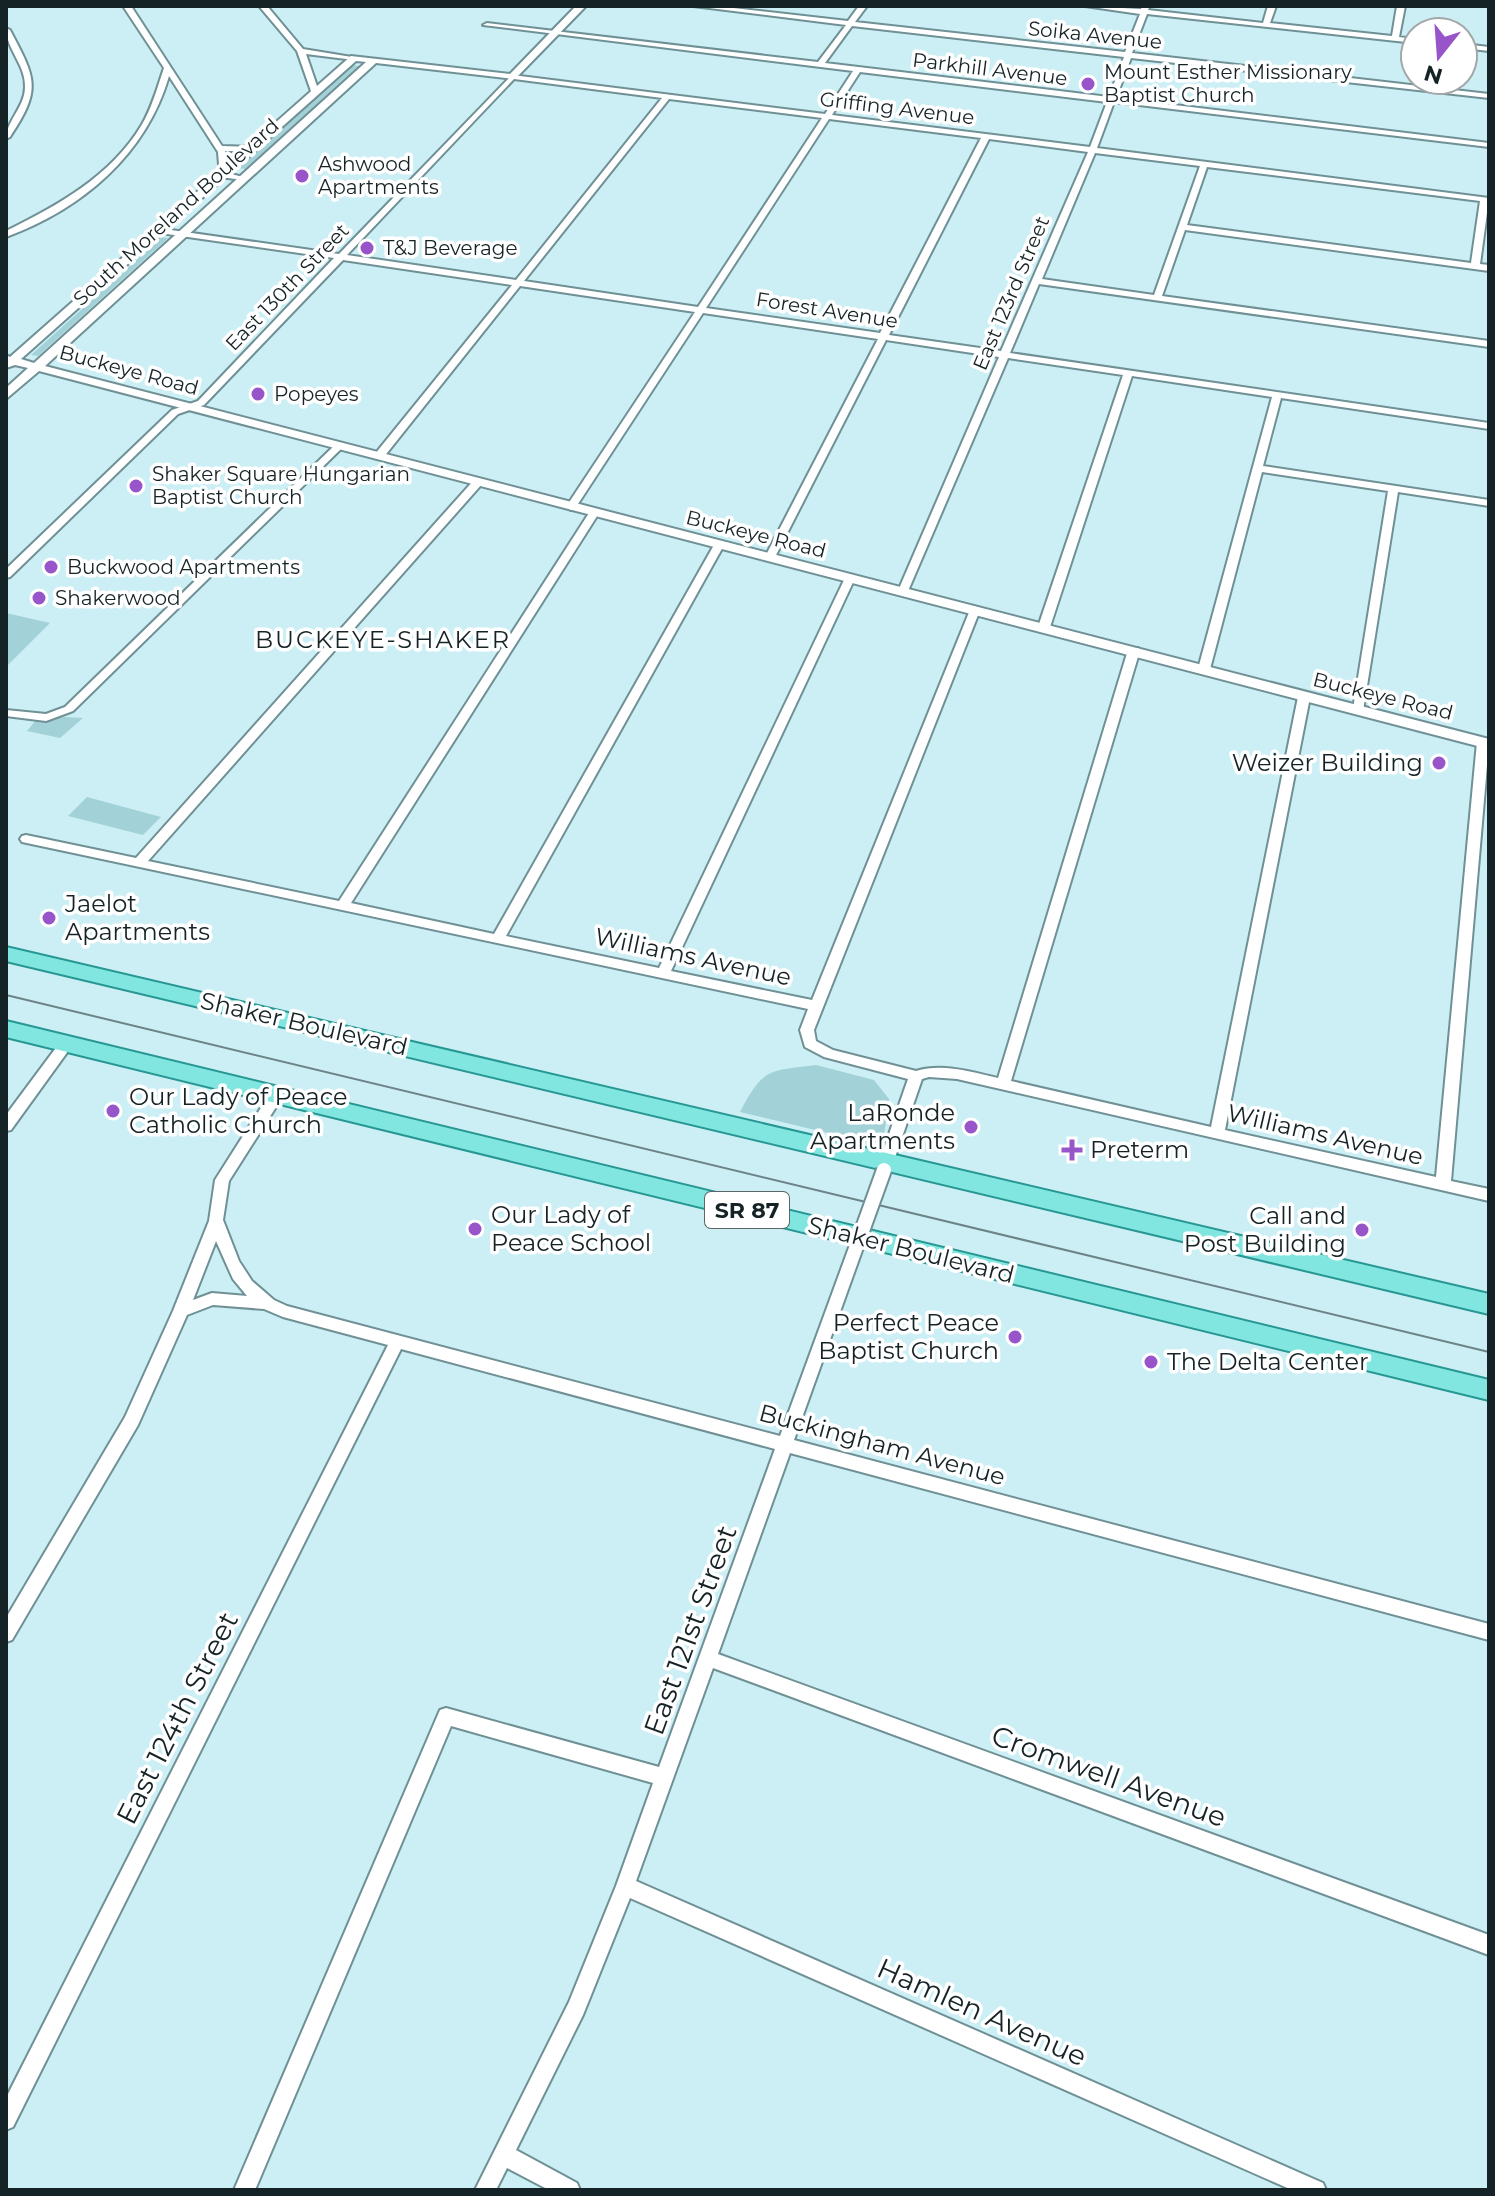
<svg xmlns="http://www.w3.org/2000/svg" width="1495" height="2196" font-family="Montserrat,sans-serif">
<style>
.green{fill:#a3d1d8}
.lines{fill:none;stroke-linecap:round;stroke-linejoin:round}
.minor-casing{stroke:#6f9095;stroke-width:4}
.tertiary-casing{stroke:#6f9095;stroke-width:4}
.primary-casing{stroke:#269792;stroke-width:4}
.minor{fill:#fff;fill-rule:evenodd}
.tertiary{fill:#fff;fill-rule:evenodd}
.primary{fill:#82e6e0;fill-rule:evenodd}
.tram{stroke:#6c8387;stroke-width:2}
.minor-bridge-casing{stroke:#6f9095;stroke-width:18;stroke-linecap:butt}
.minor-bridge{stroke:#fff;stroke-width:14}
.poi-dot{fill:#9855ca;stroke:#fff;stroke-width:3}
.labels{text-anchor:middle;stroke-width:7;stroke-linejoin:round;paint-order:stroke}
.far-street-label{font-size:20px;fill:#162326;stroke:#fff}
.far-poi-label{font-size:20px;fill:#162326;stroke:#fff;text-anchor:start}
.shield{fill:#fff;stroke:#5c6567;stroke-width:2}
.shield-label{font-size:22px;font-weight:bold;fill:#162326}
.far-quarter-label{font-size:24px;letter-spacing:2px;fill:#162326;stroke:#fff}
.poi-label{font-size:24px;fill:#162326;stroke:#fff;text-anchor:start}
.street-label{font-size:24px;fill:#162326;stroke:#fff}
.near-street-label{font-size:28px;fill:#162326;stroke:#fff}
</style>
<rect width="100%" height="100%" fill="#cceff5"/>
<!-- green -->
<g class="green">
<polygon points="351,65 360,66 245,169 238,168"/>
<polygon points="162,237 168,238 38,356 31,355"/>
<polygon points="6,613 50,623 6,667"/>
<polygon points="65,717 83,718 60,738 27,731 36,720"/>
<polygon points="87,797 161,817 143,835 68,816"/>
<path d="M 816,1065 L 874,1080 L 889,1099 L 884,1136 L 874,1144 L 740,1112 C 763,1068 768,1071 816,1065 Z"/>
</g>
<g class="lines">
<!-- minor casing -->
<g class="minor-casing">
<g id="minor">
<path d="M 123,6 L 131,6 L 222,146 L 254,147 L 254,151 L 225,151 L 227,173 L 247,178 L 243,180 L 220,177 L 218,152 L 169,76 C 146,155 82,209 6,237 L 6,231 C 57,206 111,176 141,126 C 152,108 157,88 164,68 Z"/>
<polygon points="259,6 267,6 303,49 358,58 354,60 306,54 319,92 312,94 297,51"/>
<path d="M 693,6 L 716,6 L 848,21 L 859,6 L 867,6 L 855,22 L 1125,52 L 1140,14 L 1085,6 L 1141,9 L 1142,6 L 1150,6 L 1148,10 L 1263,23 L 1268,6 L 1276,6 L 1270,23 L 1392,36 L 1397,6 L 1405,6 L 1399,37 L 1415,39 L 1415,43 L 1147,14 L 1132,53 L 1489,94 L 1489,98 L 1131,58 L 1116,98 L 1489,143 L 1489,147 L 1114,102 L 1097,148 L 1489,198 L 1480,264 L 1489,265 L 1489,271 L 1185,230 L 1162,296 L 1489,341 L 1489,347 L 1039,284 L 1010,353 L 1489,423 L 1489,429 L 1281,398 L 1263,466 L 1489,500 L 1489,506 L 1398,492 L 1363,711 L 1359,712 L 1353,709 L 1388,491 L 1262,472 L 1210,669 L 1204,672 L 1198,669 L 1272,397 L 1132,376 L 1050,627 L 1044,630 L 1038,627 L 1123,375 L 1008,358 L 908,591 L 903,594 L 898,591 L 999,357 L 886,340 L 775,557 L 770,560 L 765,557 L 878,339 L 703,313 L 576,507 L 571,510 L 566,507 L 695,312 L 520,286 L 383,458 L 379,459 L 374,456 L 375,454 L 512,285 L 343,260 L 204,405 L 178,414 L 10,577 L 6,578 L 6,569 L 172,410 L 198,401 L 334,258 L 160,233 L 156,230 L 157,228 L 339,254 L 512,75 L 825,114 L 853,71 L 483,25 L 487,23 L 818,62 L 846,25 ZM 852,26 L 1124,57 L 1109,97 L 825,63 ZM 860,72 L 1107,102 L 1090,147 L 832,115 ZM 514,79 L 662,98 L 516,280 L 347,255 ZM 669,99 L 822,118 L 698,307 L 524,281 ZM 829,119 L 981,138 L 880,333 L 706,308 ZM 989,139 L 1088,152 L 1001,351 L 889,335 ZM 1095,153 L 1200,166 L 1154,295 L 1042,279 ZM 1207,167 L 1480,201 L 1471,263 L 1187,225 Z"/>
<path d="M 6,28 L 10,30 C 36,79 42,89 10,137 L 6,139 C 6,121 25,107 25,87 C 26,65 6,49 6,28 Z"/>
<polygon points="1463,44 1489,47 1489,51 1463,48"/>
<polygon points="336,444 344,446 73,711 46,721 6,716 6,710 46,714 65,707"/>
<path d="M 478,479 L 483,482 L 482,484 L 148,861 L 339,901 L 589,513 L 594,510 L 599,513 L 351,903 L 494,934 L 714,545 L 719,542 L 724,545 L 506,936 L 659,968 L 845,578 L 850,575 L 855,578 L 671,971 L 812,1000 L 970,610 L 975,607 L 979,608 L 980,610 L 814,1030 L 816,1041 L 833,1050 L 916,1071 C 943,1063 971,1072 998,1078 L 1128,650 L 1130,648 L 1138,648 L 1140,650 L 1011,1081 L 1211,1127 L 1298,697 L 1300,695 L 1308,695 L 1310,697 L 1225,1130 L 1436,1177 L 1477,742 L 1483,738 L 1487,739 L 1489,742 L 1451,1181 L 1489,1189 L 1489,1201 L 957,1079 L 929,1077 L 922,1079 L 891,1169 L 889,1173 L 879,1173 L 877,1169 L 908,1079 L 824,1057 L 805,1047 L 800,1030 L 808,1009 L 22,842 L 20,839 L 22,836 L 26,835 L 136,858 L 474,480 Z"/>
<polygon points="66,1039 73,1044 71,1047 11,1130 6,1131 6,1115 61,1041"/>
<path d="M 276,1091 L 283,1096 L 229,1181 L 223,1220 L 239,1261 L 252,1281 L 274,1300 L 287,1306 L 780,1436 L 855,1231 L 857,1227 L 867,1227 L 869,1231 L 794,1440 L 1489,1624 L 1489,1640 L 790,1453 L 718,1654 L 1489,1935 L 1489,1955 L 713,1668 L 636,1881 L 1323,2183 L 1326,2190 L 1292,2190 L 630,1898 L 583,2015 L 516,2150 L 577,2183 L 580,2190 L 549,2190 L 507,2168 L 496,2190 L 475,2190 L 569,2002 L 616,1886 L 653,1783 L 451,1726 L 255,2190 L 234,2190 L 440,1710 L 446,1708 L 659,1767 L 775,1449 L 401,1349 L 13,2127 L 6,2130 L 6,2098 L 388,1345 L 283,1317 L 264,1309 L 213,1305 L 187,1315 L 138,1425 L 12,1640 L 6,1642 L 6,1618 L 125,1417 L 173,1311 L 209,1221 L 215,1180 L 271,1092 ZM 216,1241 L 233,1279 L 247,1296 L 212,1293 L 193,1300 Z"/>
</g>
</g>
<!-- tertiary casing -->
<g class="tertiary-casing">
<path id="tertiary" d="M 576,6 L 586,6 L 515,79 L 376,63 L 45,366 L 1489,739 L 1489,749 L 39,371 L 6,399 L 6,388 L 28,368 L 15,365 L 6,368 L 6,355 L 10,357 L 351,56 L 510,74 ZM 356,61 L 366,62 L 34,363 L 21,359 Z"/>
</g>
<!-- primary casing -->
<g class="primary-casing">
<g id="primary">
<polygon points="6,947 1489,1294 1489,1314 6,961"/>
<polygon points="6,1021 1489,1380 1489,1400 6,1037"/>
</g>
</g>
<!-- minor -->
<use href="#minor" class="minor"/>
<!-- tertiary -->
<use href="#tertiary" class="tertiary"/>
<!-- primary -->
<use href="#primary" class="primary"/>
<!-- tram -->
<polyline class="tram" points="6,995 1489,1352"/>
<!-- minor-bridge casing -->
<g class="minor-bridge-casing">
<polyline id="minor-bridge" points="862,1231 884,1170"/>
</g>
<!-- minor-bridge -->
<use href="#minor-bridge" class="minor-bridge"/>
</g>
<!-- markers -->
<g class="poi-dot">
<circle cx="1088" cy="84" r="8"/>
<circle cx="302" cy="176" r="8"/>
<circle cx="367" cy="248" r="8"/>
<circle cx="258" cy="394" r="8"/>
<circle cx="136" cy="486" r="8"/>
<circle cx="51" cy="567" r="8"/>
<circle cx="39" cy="598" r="8"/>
<circle cx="1439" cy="763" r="8"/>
<circle cx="49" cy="918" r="8"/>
<circle cx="113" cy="1111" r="8"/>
<circle cx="971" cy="1127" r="8"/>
<path d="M1068 1138h8v8h8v8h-8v8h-8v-8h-8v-8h8z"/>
<circle cx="475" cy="1229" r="8"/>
<circle cx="1362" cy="1230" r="8"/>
<circle cx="1015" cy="1337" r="8"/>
<circle cx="1151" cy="1362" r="8"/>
</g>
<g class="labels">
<!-- far-street labels -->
<g class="far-street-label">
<text transform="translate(1095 35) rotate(6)" y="7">Soika Avenue</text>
<text transform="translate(990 69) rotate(7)" y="7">Parkhill Avenue</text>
<text transform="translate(897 108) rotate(7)" y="7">Griffing Avenue</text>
<text transform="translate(176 212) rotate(-42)" y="7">South Moreland Boulevard</text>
<text transform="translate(287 287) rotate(-46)" y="7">East 130th Street</text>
<text transform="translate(1011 293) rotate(-67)" y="7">East 123rd Street</text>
<text transform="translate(827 310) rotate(9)" y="7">Forest Avenue</text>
<text transform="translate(129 370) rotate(15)" y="7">Buckeye Road</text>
<text transform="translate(756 534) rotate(14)" y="7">Buckeye Road</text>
<text transform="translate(1383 696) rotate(14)" y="7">Buckeye Road</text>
</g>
<!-- far-poi labels -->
<g class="far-poi-label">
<text x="1104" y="79">Mount Esther Missionary<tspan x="1104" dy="23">Baptist Church</tspan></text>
<text x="318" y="171">Ashwood<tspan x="318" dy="23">Apartments</tspan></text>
<text x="383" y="255">T&amp;J Beverage</text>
<text x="274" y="401">Popeyes</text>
<text x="152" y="481">Shaker Square Hungarian<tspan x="152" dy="23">Baptist Church</tspan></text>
<text x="67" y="574">Buckwood Apartments</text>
<text x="55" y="605">Shakerwood</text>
</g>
<!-- shield labels -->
<rect class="shield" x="705" y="1192" width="84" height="36" rx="6"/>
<g class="shield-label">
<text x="747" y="1218">SR 87</text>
</g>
<!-- far-quarter labels -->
<g class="far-quarter-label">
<text x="383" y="648">BUCKEYE-SHAKER</text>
</g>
<!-- poi labels -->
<g class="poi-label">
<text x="1423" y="771" text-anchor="end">Weizer Building</text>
<text x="65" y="912">Jaelot<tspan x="65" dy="28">Apartments</tspan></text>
<text x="129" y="1105">Our Lady of Peace<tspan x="129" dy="28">Catholic Church</tspan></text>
<text x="955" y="1121" text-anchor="end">LaRonde<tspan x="955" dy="28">Apartments</tspan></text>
<text x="1090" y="1158">Preterm</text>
<text x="491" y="1223">Our Lady of<tspan x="491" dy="28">Peace School</tspan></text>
<text x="1346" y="1224" text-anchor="end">Call and<tspan x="1346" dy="28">Post Building</tspan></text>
<text x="999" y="1331" text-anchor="end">Perfect Peace<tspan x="999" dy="28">Baptist Church</tspan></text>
<text x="1167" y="1370">The Delta Center</text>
</g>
<!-- street labels -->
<g class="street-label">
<text transform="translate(693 957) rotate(12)" y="8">Williams Avenue</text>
<text transform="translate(304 1024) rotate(13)" y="8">Shaker Boulevard</text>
<text transform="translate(1325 1135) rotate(13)" y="8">Williams Avenue</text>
<text transform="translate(911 1250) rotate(14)" y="8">Shaker Boulevard</text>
<text transform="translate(882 1445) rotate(15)" y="8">Buckingham Avenue</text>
</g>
<!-- near-street labels -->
<g class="near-street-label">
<text transform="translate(690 1630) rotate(-70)" y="10">East 121st Street</text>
<text transform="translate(177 1718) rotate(-63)" y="10">East 124th Street</text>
<text transform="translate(1109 1776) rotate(20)" y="10">Cromwell Avenue</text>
<text transform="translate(982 2012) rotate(24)" y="10">Hamlen Avenue</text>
</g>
</g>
<!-- border -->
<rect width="1495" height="2196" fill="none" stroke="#162326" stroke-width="16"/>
<!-- north arrow -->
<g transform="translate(1439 56) rotate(197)"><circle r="38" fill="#ffffff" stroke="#a2a7a8" stroke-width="2"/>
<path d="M0-6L14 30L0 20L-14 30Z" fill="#9855ca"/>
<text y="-12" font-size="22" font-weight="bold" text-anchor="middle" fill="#162326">N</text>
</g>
</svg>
